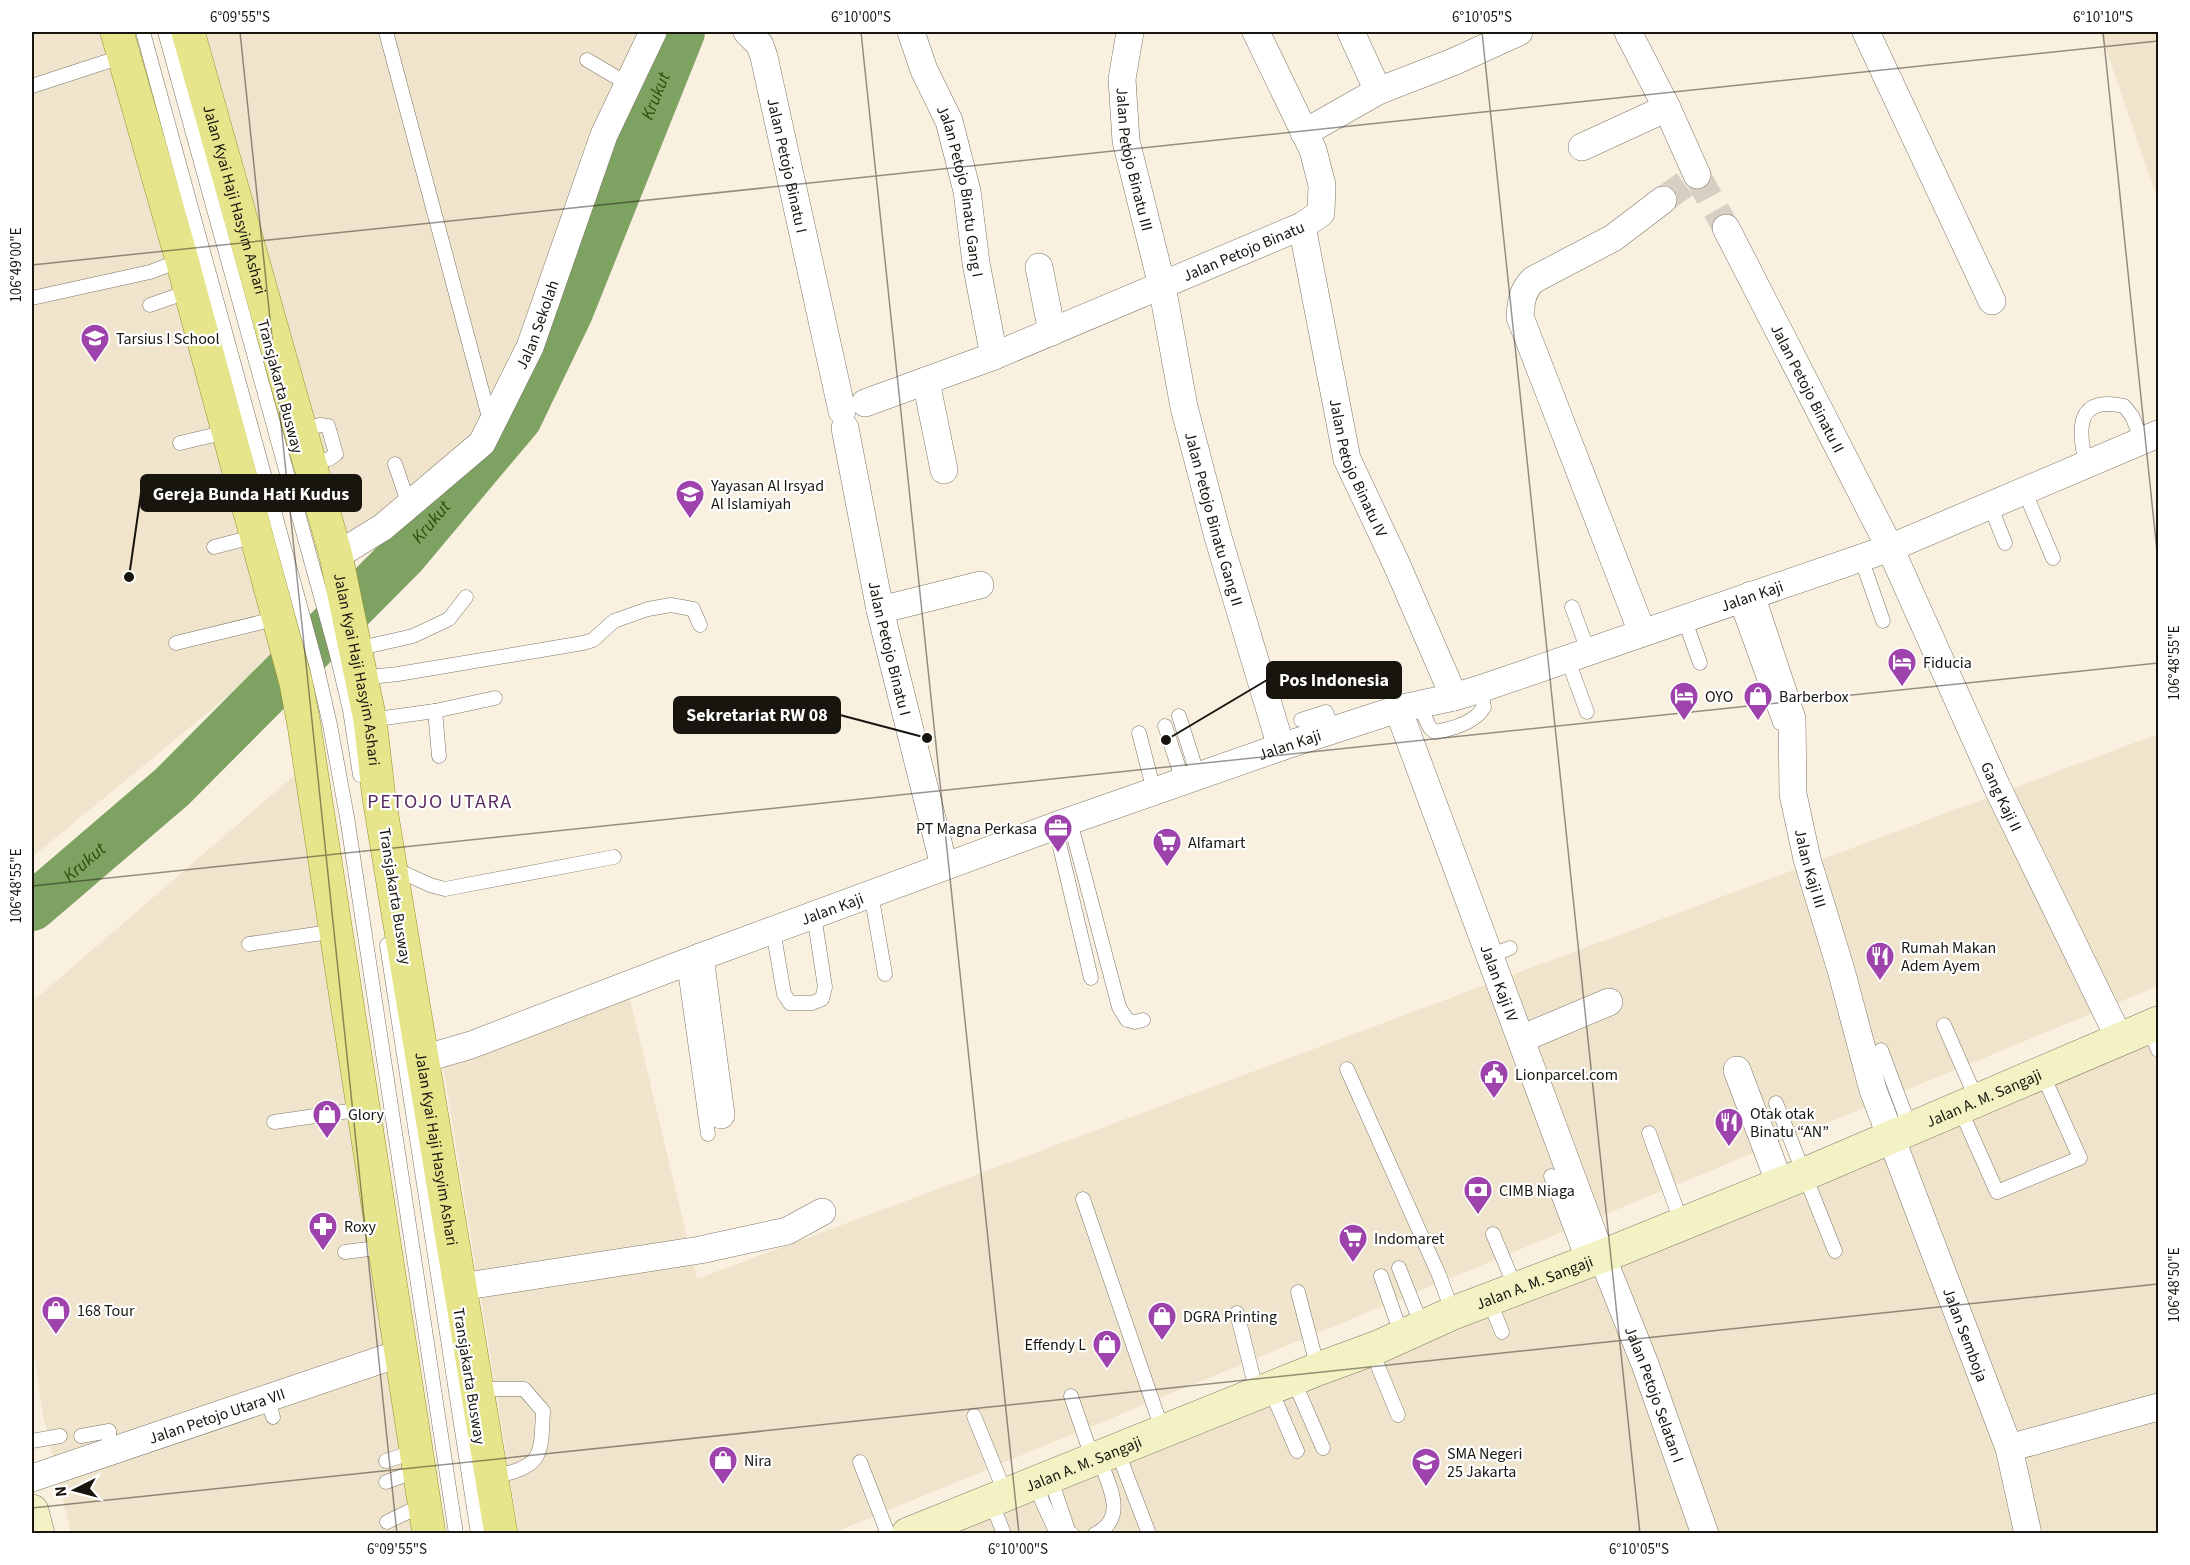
<svg xmlns="http://www.w3.org/2000/svg" width="2190" height="1565" font-family="'Source Sans 3',sans-serif">
<style>
.built{fill:#f0e4cc}
.lines{fill:none;stroke-linecap:round;stroke-linejoin:round}
.river{stroke:#7ea261;stroke-width:48}
.street-tunnel{stroke:#d7cfc1;stroke-width:27;stroke-dasharray:27 14;stroke-linecap:butt}
.lane-casing{stroke:#7d7667;stroke-width:15}
.street-casing{stroke:#7d7667;stroke-width:28}
.secondary-casing{stroke:#7d7667;stroke-width:34}
.primary-casing{stroke:#94902e;stroke-width:34}
.lane{stroke:#fff;stroke-width:14}
.street{stroke:#fff;stroke-width:27}
.secondary{stroke:#f3f2c5;stroke-width:33}
.primary{stroke:#e7e58c;stroke-width:33}
.ticks{fill:none;stroke:#18150f;stroke-width:1.5;stroke-opacity:0.45}
.labels{text-anchor:middle;stroke-width:4.5;stroke-linejoin:round;paint-order:stroke}
.street-label{font-size:16px;fill:#18150f;stroke:#fff}
.poi-label{font-size:16px;fill:#18150f;stroke:#fff;text-anchor:start}
.water-label{font-size:18px;font-style:italic;fill:#2f5008;stroke:#fff}
.quarter-label{font-size:20px;letter-spacing:1.5px;fill:#5b2e61;stroke:#fff}
.leader{fill:none;stroke:#18150f;stroke-width:2}
.callout-dot{fill:#18150f;stroke:#fff;stroke-width:2}
.callout{fill:#18150f;stroke:#18150f;stroke-width:2}
.callout-label{font-size:18px;text-anchor:middle;font-weight:bold;fill:#fff}
.neatline{fill:none;stroke:#18150f;stroke-width:2}
.ticks-label{font-size:15px;text-anchor:middle;fill:#18150f}
</style>
<rect width="100%" height="100%" fill="#f9f0e0"/>
<!-- built -->
<g class="built">
<polygon points="32,32 121,32 293,643 32,857"/>
<polygon points="193,32 665,32 559,288 491,418 342,573"/>
<polygon points="2100,32 2158,32 2158,201"/>
<polygon points="2158,734 2158,986 833,1533 519,1533 443,1066 630,999 697,1279"/>
<polygon points="304,767 417,1533 71,1533 43,1416 32,1341 32,1002"/>
<polygon points="2158,1025 2158,1533 925,1534"/>
</g>
<g class="lines">
<!-- river -->
<path class="river" id="s1" d="M 32,907 L 172,787 L 403,555 L 518,418 L 569,312 L 681,32"/>
<!-- street-tunnel -->
<polyline class="street-tunnel" points="1663,200 1697,175 1726,228"/>
<!-- lane casing -->
<g class="lane-casing">
<g id="lane">
<polyline points="143,32 317,668 330,725 347,817 456,1534"/>
<polyline points="165,32 336,651 350,710 360,775"/>
<polyline points="386,32 490,421"/>
<polyline points="587,60 628,84"/>
<polyline points="32,86 124,56"/>
<polyline points="32,298 150,272 182,260"/>
<polyline points="150,305 190,291"/>
<polyline points="300,430 320,425 328,426 336,454 329,459 310,463"/>
<polyline points="180,443 227,432"/>
<polyline points="395,464 409,505"/>
<path d="M 2086,464 C 2078,430 2075,395 2124,406 L 2132,416 L 2142,440"/>
<polyline points="2024,490 2053,558"/>
<polyline points="1990,505 2005,543"/>
<polyline points="214,547 256,536"/>
<polyline points="1861,558 1883,621"/>
<polyline points="1736,601 1780,723"/>
<polyline points="1572,607 1588,651"/>
<polyline points="1684,618 1700,663"/>
<polyline points="176,643 279,618"/>
<polyline points="356,649 413,636 449,619 466,597"/>
<polyline points="1567,658 1587,712"/>
<polyline points="361,678 398,674 583,643 593,640 614,621 648,609 671,605 693,609 700,625"/>
<path d="M 1419,705 L 1430,728 L 1435,732 C 1452,729 1475,723 1484,707 L 1480,689"/>
<polyline points="435,711 439,756"/>
<polyline points="1179,716 1198,776"/>
<polyline points="370,720 435,711 495,698"/>
<polyline points="1301,720 1326,712 1332,730"/>
<polyline points="1165,726 1183,781"/>
<polyline points="1139,733 1154,791"/>
<polyline points="1070,821 1119,1007 1127,1020 1135,1022 1143,1020"/>
<polyline points="1055,826 1091,978"/>
<polyline points="393,868 430,885 445,889 614,857"/>
<polyline points="871,893 885,974"/>
<polyline points="773,930 784,994 790,1003 812,1003 822,999 825,987 814,915"/>
<polyline points="249,944 336,931"/>
<polyline points="387,945 478,1534"/>
<polyline points="1490,956 1510,948"/>
<polyline points="684,963 708,1134"/>
<polyline points="1944,1025 1977,1100"/>
<polyline points="2149,1027 2158,1050"/>
<polyline points="1881,1050 1911,1130"/>
<polyline points="1347,1069 1439,1275 1453,1313"/>
<polyline points="1776,1103 1835,1251"/>
<polyline points="1960,1109 1997,1192 2080,1158 2042,1073"/>
<polyline points="274,1122 363,1109"/>
<polyline points="1649,1133 1682,1224"/>
<polyline points="1551,1176 1584,1263"/>
<polyline points="1083,1199 1163,1432"/>
<polyline points="1493,1234 1516,1289"/>
<polyline points="345,1252 384,1247"/>
<polyline points="1399,1268 1422,1326"/>
<polyline points="1381,1276 1402,1336"/>
<polyline points="1298,1292 1318,1369"/>
<polyline points="1489,1300 1502,1332"/>
<polyline points="1237,1313 1257,1393"/>
<polyline points="1371,1349 1398,1415"/>
<polyline points="1293,1379 1323,1448"/>
<polyline points="1270,1388 1297,1451"/>
<path d="M 477,1389 L 524,1389 L 543,1411 C 541,1462 541,1465 491,1478"/>
<polyline points="1071,1396 1093,1460"/>
<polyline points="267,1398 273,1417"/>
<polyline points="974,1416 1006,1495"/>
<polyline points="81,1436 109,1431 109,1451"/>
<polyline points="32,1441 60,1436"/>
<polyline points="1117,1450 1149,1534"/>
<polyline points="386,1461 416,1451"/>
<polyline points="860,1462 888,1534"/>
<polyline points="1050,1477 1069,1533 1072,1534"/>
<polyline points="386,1482 419,1470"/>
<polyline points="1034,1483 1057,1534"/>
<polyline points="991,1501 1004,1534"/>
<polyline points="387,1522 424,1504"/>
<path d="M 1095,1534 C 1129,1518 1108,1485 1099,1457"/>
</g>
</g>
<!-- street casing -->
<g class="street-casing">
<g id="street">
<path id="s2" d="M 747,32 L 760,45 L 764,57 L 842,411"/>
<path id="s3" d="M 911,32 L 924,70 L 949,121 L 967,191 L 976,263 L 994,356"/>
<path id="s4" d="M 1130,32 L 1122,79 L 1126,141 L 1162,286 L 1184,407 L 1218,537 L 1281,747"/>
<polyline points="1351,32 1378,91"/>
<polyline points="1628,32 1667,108 1697,175"/>
<polyline points="1866,32 1992,301"/>
<polyline points="1304,133 1378,91 1453,62 1519,32"/>
<polyline points="1582,147 1667,108"/>
<path id="s5" d="M 1302,226 L 1347,459 L 1396,563 L 1454,697"/>
<path id="s6" d="M 1726,228 L 1890,548 L 1997,787 L 2120,1040"/>
<polyline points="1039,267 1052,332"/>
<polyline points="926,381 944,470"/>
<path id="s7" d="M 865,403 L 994,356 L 1302,226 L 1321,213 L 1322,185 L 1313,150 L 1256,32"/>
<path id="s8" d="M 845,428 L 880,610 L 944,866"/>
<path id="s9" d="M 336,556 L 383,527 L 482,443 L 530,347 L 604,135 L 653,32"/>
<path id="s10" d="M 1751,595 L 1792,719 L 1793,794 L 1807,859 L 1841,970 L 1873,1090 L 2009,1448 L 2028,1534"/>
<polyline points="880,610 980,585"/>
<path d="M 1642,632 L 1520,317 C 1521,302 1522,291 1533,280 L 1613,238 L 1663,200"/>
<path id="s11" d="M 1398,709 L 1593,1234 L 1645,1364 L 1705,1534"/>
<polyline points="700,957 721,1115"/>
<polyline points="1521,1039 1609,1002"/>
<path id="s12" d="M 423,1059 L 471,1045 L 700,957 L 1055,826 L 1281,747 L 1398,709 L 1454,697 L 1480,689 L 1890,548 L 2158,434"/>
<polyline points="1737,1070 1780,1184"/>
<polyline points="460,1287 700,1250 787,1231 822,1212"/>
<polyline points="2009,1448 2158,1407"/>
<path id="s13" d="M 32,1478 L 401,1353"/>
</g>
</g>
<!-- secondary casing -->
<g class="secondary-casing">
<g id="secondary">
<polyline points="32,1511 38,1534"/>
<path id="s14" d="M 908,1534 L 1318,1369 L 1378,1347 L 1453,1313 L 1613,1252 L 1805,1174 L 2158,1023"/>
</g>
</g>
<!-- primary casing -->
<g class="primary-casing">
<g id="primary">
<polyline points="117,32 182,260 296,683 304,725 429,1534"/>
<path id="s15" d="M 188,32 L 336,556 L 370,720 L 379,798 L 501,1534"/>
</g>
</g>
<!-- lane -->
<use href="#lane" class="lane"/>
<!-- street -->
<use href="#street" class="street"/>
<!-- secondary -->
<use href="#secondary" class="secondary"/>
<!-- primary -->
<use href="#primary" class="primary"/>
</g>
<!-- ticks -->
<path class="ticks" d="M 240,32 L 397,1534M 861,32 L 1019,1534M 1482,32 L 1640,1534M 2103,32 L 2158,561M 32,265 L 2158,41M 32,886 L 2158,663M 32,1508 L 2158,1284"/>
<!-- icons -->
<defs>
<g id="school-pin" transform="scale(1.5)"><path d="M0 17L-7.5 6A9.5 9.5 0 1 1 7.5 6Z" fill="#9e42ac" stroke="#fff"/><path d="M0-5L7-2L0 1L-7-2ZM-4 1L0 2.5L4 1V4Q0 6-4 4Z" fill="#fff"/></g>
<g id="hotel-pin" transform="scale(1.5)"><path d="M0 17L-7.5 6A9.5 9.5 0 1 1 7.5 6Z" fill="#9e42ac" stroke="#fff"/><path d="M-6-4.5h1.5V1H6V5H4.5V3h-9V5H-6ZM-4 0a1.8 1.8 0 1 1 3.6 0ZM.5 0V-2.5h3Q6-2.5 6 0Z" fill="#fff"/></g>
<g id="shop-pin" transform="scale(1.5)"><path d="M0 17L-7.5 6A9.5 9.5 0 1 1 7.5 6Z" fill="#9e42ac" stroke="#fff"/><path d="M-5-2.5h2.3a2.7 3.5 0 0 1 5.4 0H5L5.5 6h-11ZM-1.5-2.5h3a1.5 2.3 0 0 0-3 0Z" fill="#fff"/></g>
<g id="office-pin" transform="scale(1.5)"><path d="M0 17L-7.5 6A9.5 9.5 0 1 1 7.5 6Z" fill="#9e42ac" stroke="#fff"/><path d="M-6-3h4V-5.5h4V-3h4V5H-6ZM-1-4.5V-3h2v-1.5ZM-6 0V1H6V0Z" fill="#fff"/></g>
<g id="supermarket-pin" transform="scale(1.5)"><path d="M0 17L-7.5 6A9.5 9.5 0 1 1 7.5 6Z" fill="#9e42ac" stroke="#fff"/><path d="M-6-5.5h2.5l.6 2H6L4.5 2H-2.5L-4.4-4H-6ZM-1.5 3.2a1.3 1.3 0 1 0 .1 0ZM3 3.2a1.3 1.3 0 1 0 .1 0Z" fill="#fff"/></g>
<g id="restaurant-pin" transform="scale(1.5)"><path d="M0 17L-7.5 6A9.5 9.5 0 1 1 7.5 6Z" fill="#9e42ac" stroke="#fff"/><path d="M-5-6h1v4h1v-4h1v4h1v-4h1v5L-1.5 .5V6h-2V.5L-5-1ZM5-6V6H3V1.5H1.5Q1.5-4 5-6Z" fill="#fff"/></g>
<g id="civic-pin" transform="scale(1.5)"><path d="M0 17L-7.5 6A9.5 9.5 0 1 1 7.5 6Z" fill="#9e42ac" stroke="#fff"/><path d="M-.6-6.5H3V-4.5H.6V-3L4-1V1h2V6H-6V1h2V-1L-.6-3ZM-1.2 2.5V6h2.4V2.5Z" fill="#fff"/></g>
<g id="bank-pin" transform="scale(1.5)"><path d="M0 17L-7.5 6A9.5 9.5 0 1 1 7.5 6Z" fill="#9e42ac" stroke="#fff"/><path d="M-6-4H6V4H-6ZM0-2.3a2.3 2.3 0 1 0 0 4.6a2.3 2.3 0 1 0 0-4.6Z" fill="#fff"/></g>
<g id="pharmacy-pin" transform="scale(1.5)"><path d="M0 17L-7.5 6A9.5 9.5 0 1 1 7.5 6Z" fill="#9e42ac" stroke="#fff"/><path d="M-2-6h4v4h4v4h-4v4h-4v-4h-4v-4h4Z" fill="#fff"/></g>
</defs>
<g fill-rule="evenodd">
<use href="#school-pin" x="95" y="338"/>
<use href="#school-pin" x="690" y="494"/>
<use href="#hotel-pin" x="1902" y="662"/>
<use href="#hotel-pin" x="1684" y="696"/>
<use href="#shop-pin" x="1758" y="696"/>
<use href="#office-pin" x="1058" y="828"/>
<use href="#supermarket-pin" x="1167" y="842"/>
<use href="#restaurant-pin" x="1880" y="956"/>
<use href="#civic-pin" x="1494" y="1074"/>
<use href="#shop-pin" x="327" y="1114"/>
<use href="#restaurant-pin" x="1729" y="1122"/>
<use href="#bank-pin" x="1478" y="1190"/>
<use href="#pharmacy-pin" x="323" y="1226"/>
<use href="#supermarket-pin" x="1353" y="1238"/>
<use href="#shop-pin" x="56" y="1310"/>
<use href="#shop-pin" x="1162" y="1316"/>
<use href="#shop-pin" x="1107" y="1344"/>
<use href="#shop-pin" x="723" y="1460"/>
<use href="#school-pin" x="1426" y="1462"/>
</g>
<g class="labels">
<!-- street labels -->
<g class="street-label">
<text dy="6" stroke="none"><textPath href="#s4" startOffset="129">Jalan Petojo Binatu III</textPath></text>
<text dy="6" stroke="none"><textPath href="#s2" startOffset="142">Jalan Petojo Binatu I</textPath></text>
<text dy="6" stroke="none"><textPath href="#s3" startOffset="168">Jalan Petojo Binatu Gang I</textPath></text>
<text dy="6" stroke="none"><textPath href="#s15" startOffset="174">Jalan Kyai Haji Hasyim Ashari</textPath></text>
<text dy="6" stroke="none"><textPath href="#s7" startOffset="408">Jalan Petojo Binatu</textPath></text>
<text dy="6" stroke="none"><textPath href="#s9" startOffset="316">Jalan Sekolah</textPath></text>
<text transform="translate(281 386) rotate(75)" y="6">Transjakarta Busway</text>
<text dy="6" stroke="none"><textPath href="#s6" startOffset="180">Jalan Petojo Binatu II</textPath></text>
<text dy="6" stroke="none"><textPath href="#s5" startOffset="249">Jalan Petojo Binatu IV</textPath></text>
<text dy="6" stroke="none"><textPath href="#s4" startOffset="498">Jalan Petojo Binatu Gang II</textPath></text>
<text dy="6" stroke="none"><textPath href="#s12" startOffset="1408">Jalan Kaji</textPath></text>
<text dy="6" stroke="none"><textPath href="#s8" startOffset="225">Jalan Petojo Binatu I</textPath></text>
<text dy="6" stroke="none"><textPath href="#s15" startOffset="660">Jalan Kyai Haji Hasyim Ashari</textPath></text>
<text dy="6" stroke="none"><textPath href="#s12" startOffset="922">Jalan Kaji</textPath></text>
<text dy="6" stroke="none"><textPath href="#s6" startOffset="632">Gang Kaji II</textPath></text>
<text dy="6" stroke="none"><textPath href="#s10" startOffset="282">Jalan Kaji III</textPath></text>
<text transform="translate(396 896) rotate(81)" y="6">Transjakarta Busway</text>
<text dy="6" stroke="none"><textPath href="#s12" startOffset="436">Jalan Kaji</textPath></text>
<text dy="6" stroke="none"><textPath href="#s11" startOffset="292">Jalan Kaji IV</textPath></text>
<text dy="6" stroke="none"><textPath href="#s14" startOffset="1161">Jalan A. M. Sangaji</textPath></text>
<text dy="6" stroke="none"><textPath href="#s15" startOffset="1146">Jalan Kyai Haji Hasyim Ashari</textPath></text>
<text dy="6" stroke="none"><textPath href="#s14" startOffset="675">Jalan A. M. Sangaji</textPath></text>
<text dy="6" stroke="none"><textPath href="#s10" startOffset="774">Jalan Semboja</textPath></text>
<text transform="translate(470 1376) rotate(81)" y="6">Transjakarta Busway</text>
<text dy="6" stroke="none"><textPath href="#s11" startOffset="732">Jalan Petojo Selatan I</textPath></text>
<text dy="6" stroke="none"><textPath href="#s13" startOffset="195">Jalan Petojo Utara VII</textPath></text>
<text dy="6" stroke="none"><textPath href="#s14" startOffset="189">Jalan A. M. Sangaji</textPath></text>
</g>
<!-- poi labels -->
<g class="poi-label">
<text x="116" y="344">Tarsius I School</text>
<text x="711" y="491">Yayasan Al Irsyad<tspan x="711" dy="18">Al Islamiyah</tspan></text>
<text x="1923" y="668">Fiducia</text>
<text x="1705" y="702">OYO</text>
<text x="1779" y="702">Barberbox</text>
<text x="1037" y="834" text-anchor="end">PT Magna Perkasa</text>
<text x="1188" y="848">Alfamart</text>
<text x="1901" y="953">Rumah Makan<tspan x="1901" dy="18">Adem Ayem</tspan></text>
<text x="1515" y="1080">Lionparcel.com</text>
<text x="1750" y="1119">Otak otak<tspan x="1750" dy="18">Binatu “AN”</tspan></text>
<text x="348" y="1120">Glory</text>
<text x="1499" y="1196">CIMB Niaga</text>
<text x="344" y="1232">Roxy</text>
<text x="1374" y="1244">Indomaret</text>
<text x="77" y="1316">168 Tour</text>
<text x="1183" y="1322">DGRA Printing</text>
<text x="1086" y="1350" text-anchor="end">Effendy L</text>
<text x="1447" y="1459">SMA Negeri<tspan x="1447" dy="18">25 Jakarta</tspan></text>
<text x="744" y="1466">Nira</text>
</g>
<!-- water labels -->
<g class="water-label">
<text dy="6" stroke="none"><textPath href="#s1" startOffset="1041">Krukut</textPath></text>
<text dy="6" stroke="none"><textPath href="#s1" startOffset="555">Krukut</textPath></text>
<text dy="6" stroke="none"><textPath href="#s1" startOffset="69">Krukut</textPath></text>
</g>
<!-- quarter labels -->
<g class="quarter-label">
<text x="440" y="808">PETOJO UTARA</text>
</g>
</g>
<!-- callouts -->
<path class="leader" d="M129 577L141 493M1166 740L1267 680M927 738L840 715"/>
<g class="callout-dot">
<circle cx="129" cy="577" r="6"/>
<circle cx="1166" cy="740" r="6"/>
<circle cx="927" cy="738" r="6"/>
</g>
<g class="callout">
<rect x="141" y="475" width="220" height="36" rx="6"/>
<rect x="1267" y="662" width="134" height="36" rx="6"/>
<rect x="674" y="697" width="166" height="36" rx="6"/>
</g>
<g class="callout-label">
<text x="251" y="500">Gereja Bunda Hati Kudus</text>
<text x="1334" y="686">Pos Indonesia</text>
<text x="757" y="721">Sekretariat RW 08</text>
</g>
<!-- border -->
<rect width="2190" height="1565" fill="none" stroke="#ffffff" stroke-width="66"/>
<!-- north arrow -->
<g transform="translate(75 1490) rotate(264)" stroke="#ffffff" stroke-width="4.5" paint-order="stroke">
<path d="M0-4.5L10 22L0 15L-10 22Z" fill="#18150f"/>
<text y="-9" font-size="16" font-weight="bold" text-anchor="middle" fill="#18150f">N</text>
</g>
<rect x="33" y="33" width="2124" height="1499" class="neatline"/>
<g class="ticks-label">
<text x="240" y="22">6°09'55"S</text>
<text x="861" y="22">6°10'00"S</text>
<text x="1482" y="22">6°10'05"S</text>
<text x="2103" y="22">6°10'10"S</text>
<text transform="translate(16 265) rotate(-90)" y="5">106°49'00"E</text>
<text transform="translate(2174 663) rotate(-90)" y="5">106°48'55"E</text>
<text transform="translate(16 886) rotate(-90)" y="5">106°48'55"E</text>
<text transform="translate(2174 1285) rotate(-90)" y="5">106°48'50"E</text>
<text x="397" y="1554">6°09'55"S</text>
<text x="1018" y="1554">6°10'00"S</text>
<text x="1639" y="1554">6°10'05"S</text>
</g>
</svg>
